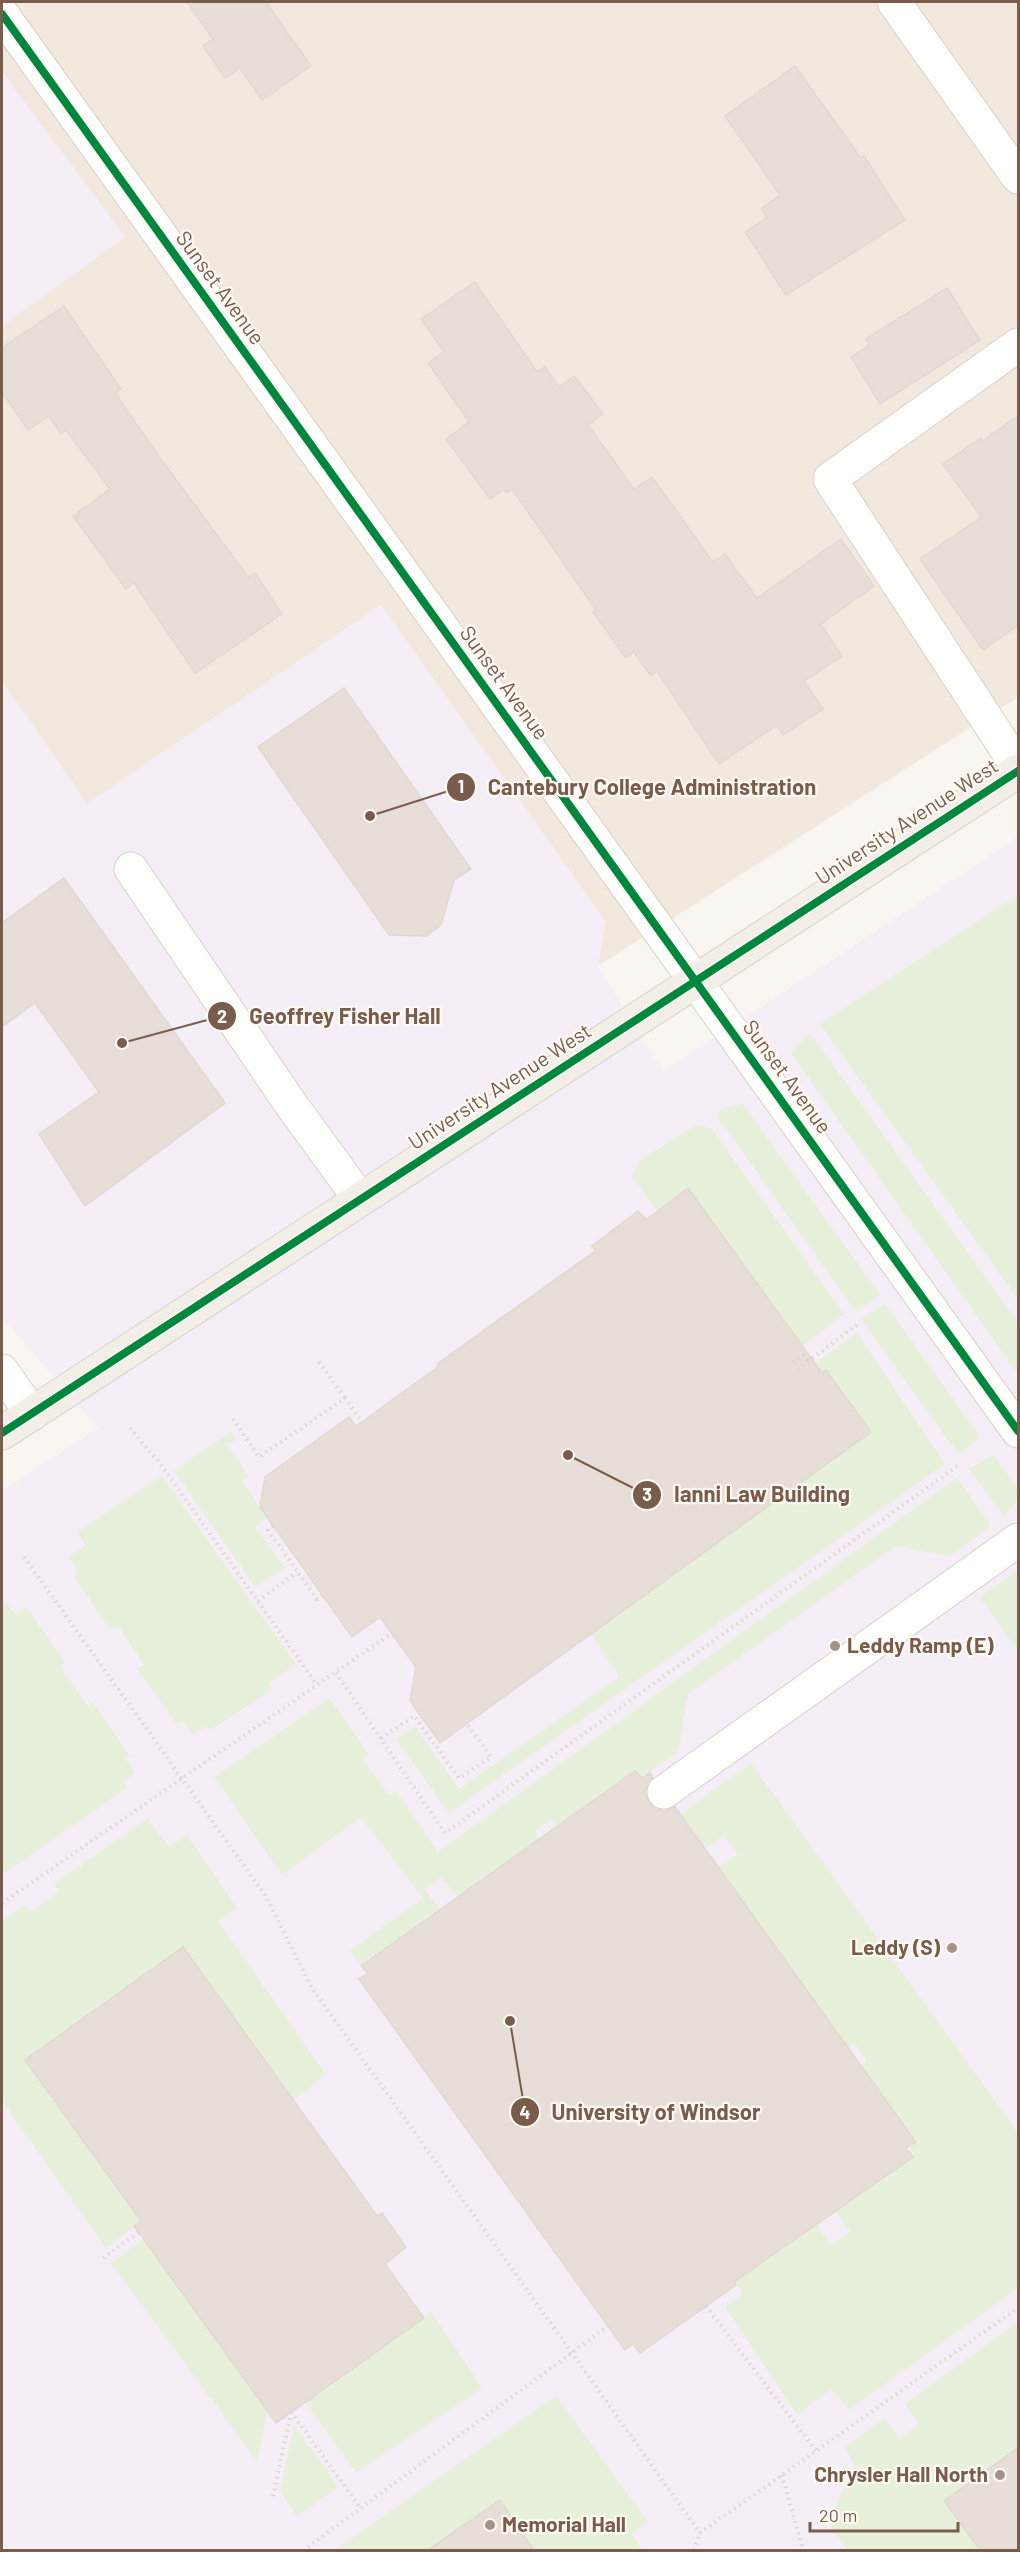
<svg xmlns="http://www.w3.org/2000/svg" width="1020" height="2552" font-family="Barlow,sans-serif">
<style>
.residential{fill:#f2e8de}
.education{fill:#f6eef6}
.green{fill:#e7f0db}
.building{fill:#e6ded7;stroke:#e2d8d2;stroke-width:1.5}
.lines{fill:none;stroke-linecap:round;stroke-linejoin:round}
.minor-casing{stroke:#d7d1cb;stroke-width:35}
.major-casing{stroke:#dad1cc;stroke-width:35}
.path{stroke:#dcd5d0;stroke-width:4;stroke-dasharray:1.5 4.5;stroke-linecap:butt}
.minor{stroke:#fefefd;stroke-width:33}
.major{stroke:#f3eee8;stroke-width:33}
.cycleway-casing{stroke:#fffaf3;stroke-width:11}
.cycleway{stroke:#00873e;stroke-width:8}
.poi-dot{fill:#a69286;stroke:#fffaf3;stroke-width:2}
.labels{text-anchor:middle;stroke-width:4.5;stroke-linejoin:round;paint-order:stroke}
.street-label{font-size:21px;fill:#7a5c4d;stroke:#fffaf3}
.poi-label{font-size:21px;font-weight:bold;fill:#7a5c4d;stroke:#fffaf3;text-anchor:start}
.leader{fill:none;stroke:#7a5c4d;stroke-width:2}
.callout-dot{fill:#7a5c4d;stroke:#fffaf3;stroke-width:2}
.mark-label{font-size:18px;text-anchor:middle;font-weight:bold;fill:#fff}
.callout-label{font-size:22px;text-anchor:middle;font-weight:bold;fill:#7a5c4d;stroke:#fffaf3;stroke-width:4.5;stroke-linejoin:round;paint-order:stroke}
</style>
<rect width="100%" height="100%" fill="#f9f5f0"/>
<!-- residential -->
<polygon class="residential" points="2,2 1018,2 1018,697 598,966 605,921 381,605 87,804 2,681 2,326 125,237 2,72"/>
<!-- education -->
<g class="education">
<polygon points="2,72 125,237 2,326"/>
<polygon points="381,605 605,922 598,966 663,1072 1018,837 1018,2550 2,2550 2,1491 98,1428 2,1317 2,681 87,804"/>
</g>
<!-- green -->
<g class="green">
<polygon points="1018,895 1018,1299 820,1024"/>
<polygon points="810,1033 1018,1323 1018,1374 791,1053"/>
<polygon points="743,1104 880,1295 856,1312 717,1116 721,1109"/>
<polygon points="696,1125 712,1129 844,1314 803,1346 689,1189 657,1211 632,1176 638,1162"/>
<polygon points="885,1304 980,1437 959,1455 861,1319"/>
<polygon points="857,1333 945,1464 449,1813 396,1739 415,1726 459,1789 619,1677 591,1634 826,1370 808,1383 801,1373"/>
<polygon points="231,1431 236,1439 227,1445 249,1476 242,1481 267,1518 255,1527 285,1568 255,1587 174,1471"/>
<polygon points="993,1455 1018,1489 1018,1500 1004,1516 969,1469"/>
<polygon points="162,1476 296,1664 269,1683 273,1690 210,1730 207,1726 193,1735 183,1721 177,1724 137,1669 144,1665 118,1626 111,1630 73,1576 78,1572 69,1557 85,1545 77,1532"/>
<polygon points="957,1478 991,1526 950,1556 896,1546 688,1694 678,1752 645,1776 635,1771 564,1821 561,1831 551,1819 535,1831 544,1844 533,1843 464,1892 470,1901 464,1906 442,1877 425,1889 444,1915 438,1918 433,1913 361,1966 350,1951 423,1898 361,1817 282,1875 214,1777 330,1698 369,1755 363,1760 389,1795 396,1791 438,1852"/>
<polygon points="1018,1570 1018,1651 980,1597"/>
<polygon points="4,1599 15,1614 26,1607 65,1662 60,1667 87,1705 93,1702 130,1757 125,1759 135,1773 123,1781 127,1788 2,1875 2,1602"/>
<polygon points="751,1763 1018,2133 1018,2288 849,2410 831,2389 797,2415 725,2307 743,2294 731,2277 737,2273 741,2278 812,2228 813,2219 831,2245 850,2232 832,2206 836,2202 841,2208 912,2157 910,2153 911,2146 916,2142 865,2070 858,2074 855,2070 867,2061 854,2043 841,2052 713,1872 738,1854 724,1835 699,1853 680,1815"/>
<polygon points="148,1818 169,1847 187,1835 237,1908 218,1921 326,2075 293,2100 183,1948 25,2060 141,2221 106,2248 2,2101 2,1921 25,1905 30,1912 59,1892 54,1884"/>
<polygon points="144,2239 267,2411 257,2461 111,2263"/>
<polygon points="431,2312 482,2388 356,2472 305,2402"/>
<polygon points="1018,2322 1018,2448 944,2501 980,2550 847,2550 824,2515 836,2506 847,2481 853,2476 855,2467 845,2447 885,2418 900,2439 919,2424 905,2404"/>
<polygon points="556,2396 648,2522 631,2534 643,2550 534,2550 499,2501 428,2550 335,2550"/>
<polygon points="294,2425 339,2487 297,2516 280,2491"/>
</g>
<!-- building -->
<g class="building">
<polygon points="187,2 266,2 311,66 262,100 240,68 225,78 203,46 213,39"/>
<polygon points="795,66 861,158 864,156 905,220 786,295 745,232 767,218 761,209 780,195 725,116"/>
<polygon points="475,282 537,372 545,367 559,387 575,376 603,414 588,425 634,489 652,477 713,562 725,554 757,598 841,539 874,586 821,624 842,656 804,681 823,709 783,735 777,725 719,764 657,671 651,676 634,652 626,658 593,612 596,610 512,489 507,493 504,489 490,499 446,439 469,422 428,363 444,352 421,319"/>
<polygon points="947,288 980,340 880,404 851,357 870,345 866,339"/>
<polygon points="64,306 121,389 115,393 158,455 248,577 255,573 282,614 195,673 134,583 126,589 73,516 110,489 66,430 61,434 49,416 28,430 2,392 2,348"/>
<polygon points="1018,416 1018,625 983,650 920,559 981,517 943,464 981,438 982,441"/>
<polygon points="344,688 471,869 454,880 441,925 426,936 389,935 258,747"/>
<polygon points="64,878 225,1103 85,1206 39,1134 99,1092 35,1003 2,1027 2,923"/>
<polygon points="688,1188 822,1373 826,1370 871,1432 440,1743 410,1701 416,1667 380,1617 352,1637 260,1507 265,1477 349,1417 356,1426 439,1366 437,1364 595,1251 592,1246 638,1211 646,1220"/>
<polygon points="635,1771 642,1778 650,1773 653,1777 647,1784 645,1793 649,1803 656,1809 665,1811 675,1807 916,2142 906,2148 913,2157 734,2282 736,2285 640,2353 633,2344 625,2350 359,1979 368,1973 361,1966"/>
<polygon points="183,1947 377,2216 382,2213 406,2247 385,2264 424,2318 276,2423 134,2226 141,2221 25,2060"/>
<polygon points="1018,2448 1018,2550 980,2550 944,2501"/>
<polygon points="500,2500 534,2550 428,2550"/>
</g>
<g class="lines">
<!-- minor casing -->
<g class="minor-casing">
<g id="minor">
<polyline points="894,2 1018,177"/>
<polyline points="2,14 1018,1431"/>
<polyline points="1018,345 830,479 1018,767"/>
<polyline points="131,869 290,1103 360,1199"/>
<polyline points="2,1371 32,1414"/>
<polyline points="664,1792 1018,1540"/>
</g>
</g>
<!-- major casing -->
<g class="major-casing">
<polyline id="major" points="2,1433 1018,771"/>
</g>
<!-- path -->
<g class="path">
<polyline points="319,1362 345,1398"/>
<polyline points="793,1362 804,1355 808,1361"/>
<polyline points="798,1369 858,1324"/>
<polyline points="233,1419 259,1457 345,1398 362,1422"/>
<polyline points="130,1428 162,1466 317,1685"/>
<polyline points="273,1526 268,1530 317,1599 322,1595"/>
<polyline points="24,1557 265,1895 312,1988 700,2533"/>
<polyline points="258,1601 297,1572"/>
<polyline points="336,1673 445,1833 959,1465"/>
<polyline points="381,1738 414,1716 459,1778 491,1757 466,1723"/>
<polyline points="2,1903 392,1633"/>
<polyline points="103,2258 139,2232"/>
<polyline points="706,2306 816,2451"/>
<polyline points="291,2412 361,2509"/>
<polyline points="782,2475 803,2550"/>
<polyline points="273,2496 291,2413"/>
<polyline points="308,2547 608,2326"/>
<polyline points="694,2550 700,2533 1018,2308"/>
</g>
<!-- minor -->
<use href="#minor" class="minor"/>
<!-- major -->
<use href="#major" class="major"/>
<!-- cycleway casing -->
<g class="cycleway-casing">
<g id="cycleway">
<polyline points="2,14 1018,1431"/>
<polyline points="2,1433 1018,771"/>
</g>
</g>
<!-- cycleway -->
<use href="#cycleway" class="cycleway"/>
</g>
<!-- markers -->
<g class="poi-dot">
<circle cx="835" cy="1646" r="6"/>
<circle cx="952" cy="1948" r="6"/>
<circle cx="1000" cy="2475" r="6"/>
<circle cx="490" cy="2525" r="6"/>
</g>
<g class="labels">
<!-- street labels -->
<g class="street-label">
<text transform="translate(220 288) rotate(54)" y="7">Sunset Avenue</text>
<text transform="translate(504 683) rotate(54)" y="7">Sunset Avenue</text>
<text transform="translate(907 822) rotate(-33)" y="7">University Avenue West</text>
<text transform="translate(787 1077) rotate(54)" y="7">Sunset Avenue</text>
<text transform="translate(500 1087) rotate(-33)" y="7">University Avenue West</text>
</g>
<!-- poi labels -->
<g class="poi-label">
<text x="847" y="1653">Leddy Ramp (E)</text>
<text x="940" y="1955" text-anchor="end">Leddy (S)</text>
<text x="988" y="2482" text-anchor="end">Chrysler Hall North</text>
<text x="502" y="2532">Memorial Hall</text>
</g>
</g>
<!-- callouts -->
<path class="leader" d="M370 816L461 787M122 1043L222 1016M568 1455L647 1495M510 2021L525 2112"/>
<g class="callout-dot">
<circle cx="370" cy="816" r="6"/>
<circle cx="122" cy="1043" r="6"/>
<circle cx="568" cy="1455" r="6"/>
<circle cx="510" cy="2021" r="6"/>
<circle cx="461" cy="787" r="15"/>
<circle cx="222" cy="1016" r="15"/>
<circle cx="647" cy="1495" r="15"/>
<circle cx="525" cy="2112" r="15"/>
</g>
<g class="mark-label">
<text x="461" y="793">1</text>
<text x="222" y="1023">2</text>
<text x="647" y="1501">3</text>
<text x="525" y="2119">4</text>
</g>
<g class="callout-label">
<text x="652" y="795">Cantebury College Administration</text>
<text x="345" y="1024">Geoffrey Fisher Hall</text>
<text x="762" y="1502">Ianni Law Building</text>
<text x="656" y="2120">University of Windsor</text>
</g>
<!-- border -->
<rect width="1020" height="2552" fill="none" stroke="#7a5c4d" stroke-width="6"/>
<!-- scale -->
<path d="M810 2522v9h148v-9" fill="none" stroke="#7a5c4d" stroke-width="3"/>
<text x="819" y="2522" font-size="18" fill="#7a5c4d" stroke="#fffaf3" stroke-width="4.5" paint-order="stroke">20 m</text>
</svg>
